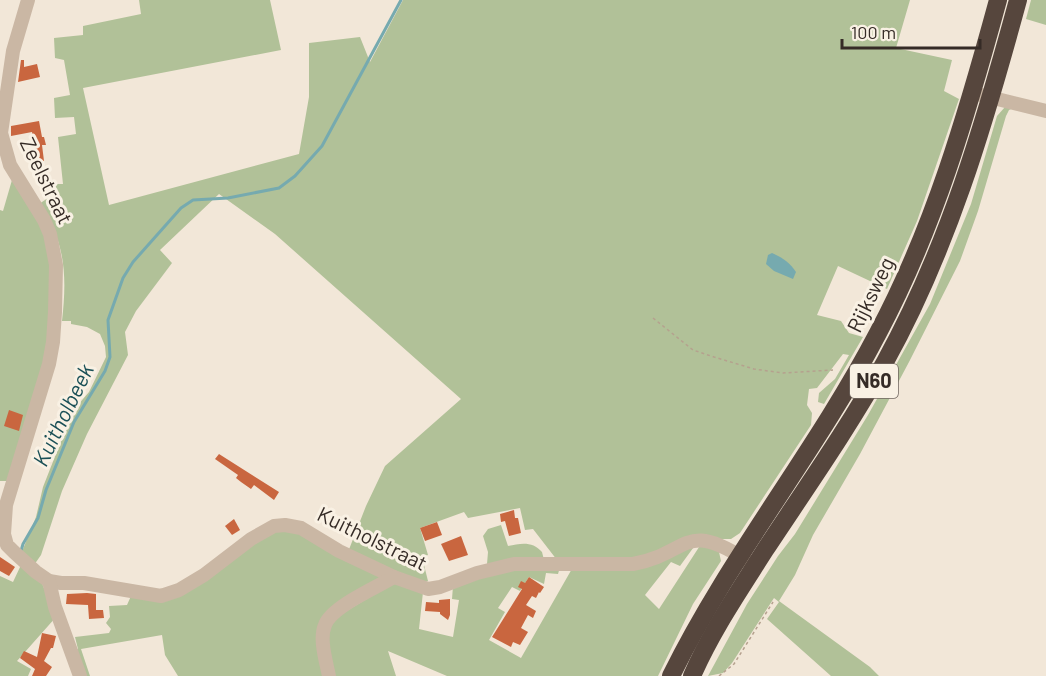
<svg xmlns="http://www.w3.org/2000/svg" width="1046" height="676" font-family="Barlow,sans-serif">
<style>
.green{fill:#b1c198}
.water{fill:#76aaaf}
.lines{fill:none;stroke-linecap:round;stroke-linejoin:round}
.stream{stroke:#76aaaf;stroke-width:3}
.building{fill:#c9663f}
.path{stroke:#b5a18e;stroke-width:1.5;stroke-dasharray:3 3;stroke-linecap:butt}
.minor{stroke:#cab7a4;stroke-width:14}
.highway{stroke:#56463d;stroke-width:18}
.labels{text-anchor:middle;stroke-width:6;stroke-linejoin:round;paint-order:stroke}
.shield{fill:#f9f1e4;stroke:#70665f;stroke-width:1.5}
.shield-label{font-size:20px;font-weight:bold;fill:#352b26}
.street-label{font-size:21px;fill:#352b26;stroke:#f9f1e4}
.water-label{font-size:22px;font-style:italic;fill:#1b5057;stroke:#f9f1e4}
</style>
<rect width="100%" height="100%" fill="#f2e7d8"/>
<!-- green -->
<g class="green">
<path d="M 139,0 L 270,0 L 281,50 L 83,88 L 109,205 L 299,154 L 309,97 L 309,43 L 360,37 L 370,62 L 403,0 L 910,0 L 896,48 L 952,60 L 944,91 L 959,99 L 917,221 L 887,289 L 838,266 L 817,315 L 841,321 L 849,333 L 863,337 L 824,404 L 818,402 L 819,393 L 835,379 L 849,355 L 843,354 L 817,388 L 809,389 L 807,405 L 812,413 L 811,425 L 740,533 L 731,539 L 716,539 L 639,559 L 557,560 L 533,529 L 525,530 L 520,508 L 468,518 L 464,512 L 420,528 L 428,555 L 422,557 L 428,581 L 422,583 L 348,552 L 366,506 L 385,466 L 461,399 L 275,234 L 219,194 L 160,250 L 172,263 L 136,311 L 125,332 L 128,355 L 87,434 L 62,491 L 41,555 L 34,565 L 21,554 L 36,517 L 43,487 L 69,421 L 77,406 L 89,392 L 106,357 L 105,346 L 100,334 L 87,327 L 71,324 L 71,321 L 62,321 C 67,277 66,241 39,204 L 51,196 L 53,184 L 63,184 L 58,137 L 76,134 L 74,117 L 55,118 L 54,98 L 70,95 L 64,60 L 55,58 L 54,38 L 83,35 L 83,26 L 141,14 Z"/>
<polygon points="1031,0 1046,0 1046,25 1026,19"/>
<polygon points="1005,107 1013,108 1009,110 1006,116 978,211 960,261 909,362 860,454 813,535 795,575 779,601 870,667 879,676 831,676 767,619 779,602 774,598 732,663 723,673 708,676 747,604 778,556 795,534 868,415 930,304 971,204 997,116"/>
<polygon points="12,180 43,223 51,251 49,351 10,481 0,481 0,210 3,211"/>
<path d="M 501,525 L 508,546 C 521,543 533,541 542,552 L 544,560 L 487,564 L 488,552 L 483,536 L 488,529 Z"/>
<polygon points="290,529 385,577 329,614 327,676 178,676 165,655 162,635 81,649 90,676 84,676 76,650 78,649 75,637 109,633 111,629 106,623 110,617 109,606 127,605 131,596 156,600 268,533"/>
<polygon points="696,544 680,566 671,562 645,595 659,609 701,544 719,552 721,561 693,604 658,676 447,676 388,651 396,676 331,676 326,645 330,621 393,583 423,592 419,629 453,637 459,600 452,599 453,586 502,569 560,567 558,574 546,573 544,584 529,577 520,591 512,587 498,608 505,612 489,640 521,658 573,567 630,567"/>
<polygon points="21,565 41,581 56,617 17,661 31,669 28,676 0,676 0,576 13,582"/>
</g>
<!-- water -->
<path class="water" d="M 772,253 C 783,258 790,263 796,272 L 793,279 L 774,271 L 766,264 L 768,255 Z"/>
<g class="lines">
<!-- stream -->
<polyline class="stream" points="21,551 23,544 38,518 46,490 74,422 105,371 110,357 108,320 123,278 133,262 181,208 193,200 228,198 279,188 295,176 322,146 401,0"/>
</g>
<!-- building -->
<g class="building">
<polygon points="21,60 24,60 24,67 37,64 40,77 18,82"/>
<polygon points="39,121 42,137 44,137 46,145 42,145 44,161 28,163 28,156 36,154 32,132 11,136 11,126"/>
<polygon points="9,410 23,415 19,431 4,426"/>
<polygon points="219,454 279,492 274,500 254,485 251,489 241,482 236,478 238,475 215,459"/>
<polygon points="514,510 515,518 518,518 521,533 509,536 505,521 501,522 500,514"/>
<polygon points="234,519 240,530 232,535 225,526"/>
<polygon points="437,522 442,535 425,541 420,528"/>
<polygon points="461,536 468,555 449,561 441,544"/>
<polygon points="0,557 15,567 9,576 0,571"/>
<polygon points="529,577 544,587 540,593 536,590 539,592 536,598 532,596 526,605 536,611 533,618 528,615 521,628 528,632 520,645 513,642 511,647 492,637 522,589 518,587 521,581 525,583"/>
<polygon points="87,593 96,594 96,610 103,610 104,618 89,619 88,605 66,604 67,594"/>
<polygon points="450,599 450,615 448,620 440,614 440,612 425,611 426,602 439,603 439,600"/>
<polygon points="42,633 56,636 53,648 51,648 44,661 52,667 46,676 32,676 35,669 20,658 24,651 37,657"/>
</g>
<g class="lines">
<!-- path -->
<g class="path">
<polyline points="653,318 693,350 714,357 754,369 783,373 833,370"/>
<polyline points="719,676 734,664 773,602"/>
</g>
<!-- minor -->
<g class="minor">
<path d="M 28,0 L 13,51 L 1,133 L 10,165 L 44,220 L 50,234 L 56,265 L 55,312 L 53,342 L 49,364 L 6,505 L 4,534 L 7,545 L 14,552 L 36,572 L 49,581 L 61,583 L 84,583 L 161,596 L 179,590 L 204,575 L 251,539 L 274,526 L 285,525 L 301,528 L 339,551 L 394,577 L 428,589 L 440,587 L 477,573 L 514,564 L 633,564 C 689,554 683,519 746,560"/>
<polyline points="981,95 1046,111"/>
<polyline points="49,581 55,607 80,676"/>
<path d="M 329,676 C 326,661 319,639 325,625 C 331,607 377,587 394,577"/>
</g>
<!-- highway -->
<g class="highway">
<path d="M 671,676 C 730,556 816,452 878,333 C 934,228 967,114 998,0"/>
<path d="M 692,676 C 711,632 739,591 765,550 C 806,488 849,427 885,362 C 948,248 984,125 1018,0"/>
</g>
</g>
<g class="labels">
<!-- shield labels -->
<rect class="shield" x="850" y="364" width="48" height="34" rx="4.5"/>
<g class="shield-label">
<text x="874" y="388">N60</text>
</g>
<!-- street labels -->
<g class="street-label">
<text transform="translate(46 181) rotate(64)" y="7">Zeelstraat</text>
<text transform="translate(871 295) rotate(-64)" y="7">Rijksweg</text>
<text transform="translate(372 539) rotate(26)" y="7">Kuitholstraat</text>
</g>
<!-- water labels -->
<g class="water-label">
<text transform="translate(63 415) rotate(-64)" y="8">Kuitholbeek</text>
</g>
</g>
<!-- scale -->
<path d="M842 39v9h138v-9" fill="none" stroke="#352b26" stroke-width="3"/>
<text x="851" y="39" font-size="18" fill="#352b26" stroke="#f9f1e4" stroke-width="4.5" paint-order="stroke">100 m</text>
</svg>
